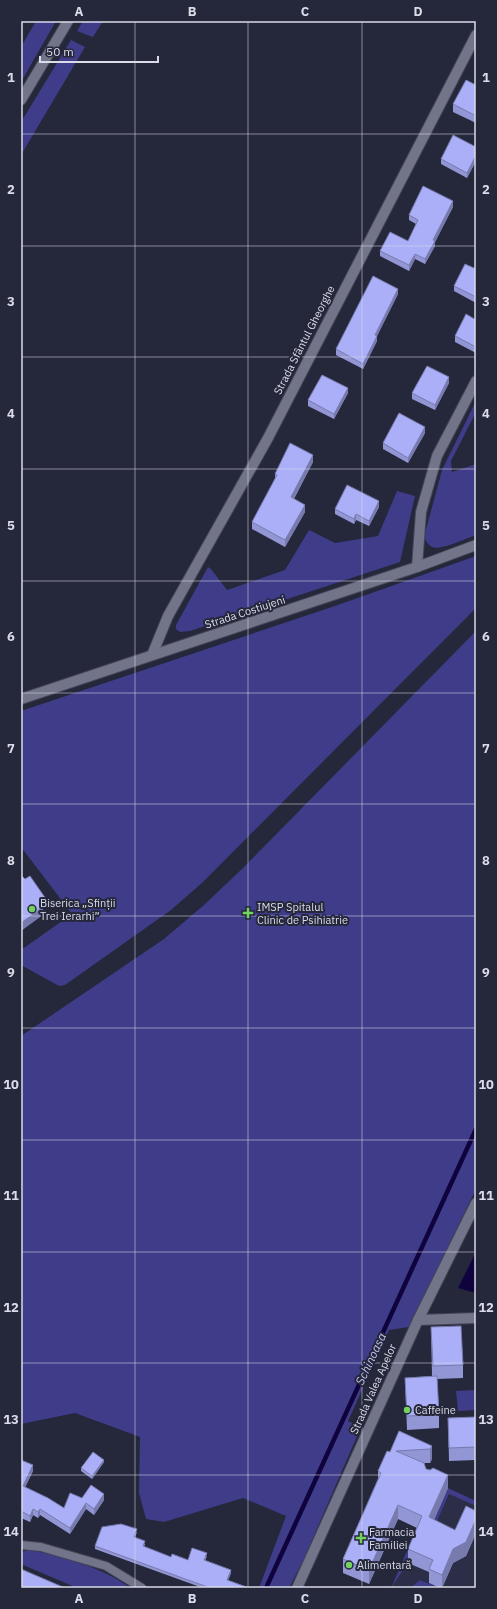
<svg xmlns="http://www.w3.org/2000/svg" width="497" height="1609" font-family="'IBM Plex Sans',sans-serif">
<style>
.built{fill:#2c2e47}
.green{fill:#3f3c89}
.water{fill:#0f023d}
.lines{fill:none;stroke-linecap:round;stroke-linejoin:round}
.stream{stroke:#0f023d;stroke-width:4.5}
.lane-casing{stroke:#445;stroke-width:10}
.street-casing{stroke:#445;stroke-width:12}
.secondary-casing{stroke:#445;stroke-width:12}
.lane{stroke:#72748a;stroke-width:8}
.street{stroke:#72748a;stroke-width:10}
.secondary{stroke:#72748a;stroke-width:10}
.wall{fill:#9296d4}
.shaded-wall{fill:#777aad}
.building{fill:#aaaff7;stroke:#777aad}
.grid{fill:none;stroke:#dadce9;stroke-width:1;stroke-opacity:0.55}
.poi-dot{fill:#73d25d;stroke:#25273a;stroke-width:1.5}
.labels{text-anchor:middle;stroke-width:4;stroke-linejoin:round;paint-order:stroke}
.street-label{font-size:11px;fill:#dadce9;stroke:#25273a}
.poi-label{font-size:11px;fill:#dadce9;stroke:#25273a;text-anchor:start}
.water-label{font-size:12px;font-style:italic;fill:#bec2ef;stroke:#25273a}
.neatline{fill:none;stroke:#dadce9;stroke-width:1.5}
.grid-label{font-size:13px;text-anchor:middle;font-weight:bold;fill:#dadce9}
</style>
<rect width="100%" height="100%" fill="#25273a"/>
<!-- built -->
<polygon class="built" points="450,1494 476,1506 476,1588 440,1588 421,1580 410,1588 391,1588 435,1526"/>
<!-- green -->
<g class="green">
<polygon points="36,21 56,21 21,82 21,47"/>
<polygon points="83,21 103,21 93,37 77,31"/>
<polygon points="71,40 85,47 21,155 21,122"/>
<path d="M 476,401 L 476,412 L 451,461 L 452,472 L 476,464 L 476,535 C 467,538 440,551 432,547 C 428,545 426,541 424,537 L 442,470 Z"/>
<polygon points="397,491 415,496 400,562 190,631 180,632 176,629 176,625 208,567 211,569 227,590 285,570 309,530 335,543 378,536"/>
<polygon points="476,556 476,608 203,882 171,910 65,985 59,986 21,965 21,950 72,914 21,847 21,711 335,606"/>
<polygon points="476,631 476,1189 409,1327 389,1330 348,1421 361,1427 303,1561 289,1588 259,1588 286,1516 243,1498 164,1522 146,1519 139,1493 140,1437 75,1413 21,1424 21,1036 164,939 204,905 244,867"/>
<polygon points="476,1390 476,1410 458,1411 456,1391"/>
<polygon points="448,1488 476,1501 476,1506 449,1494 435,1526 423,1528 408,1563 391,1588 423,1514 434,1519"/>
<path d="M 28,1550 C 58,1554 106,1569 130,1588 L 77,1588 L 21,1564 L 22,1552 Z"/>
<polygon points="420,1580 440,1588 410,1588"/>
</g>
<!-- water -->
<polygon class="water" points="476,1252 476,1293 458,1288"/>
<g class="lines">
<!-- stream -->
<polyline class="stream" points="266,1588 476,1129"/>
<!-- lane casing -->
<g class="lane-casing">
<polyline id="lane" points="21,1545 41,1547 106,1566 142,1588"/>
</g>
<!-- street casing -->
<g class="street-casing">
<g id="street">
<polyline points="417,567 421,512 437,456 476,381"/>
<polyline points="152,655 168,616 268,438 476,35"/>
<polyline points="418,1320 476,1318"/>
<polyline points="297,1588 418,1320 476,1203"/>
</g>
</g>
<!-- secondary casing -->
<g class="secondary-casing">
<g id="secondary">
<polyline points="21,100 68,21"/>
<polyline points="21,699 417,567 476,545"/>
</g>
</g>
<!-- lane -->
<use href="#lane" class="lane"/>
<!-- street -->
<use href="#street" class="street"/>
<!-- secondary -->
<use href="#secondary" class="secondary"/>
</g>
<!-- wall -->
<g class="wall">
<polygon points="476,85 476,123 453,112 453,104"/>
<polygon points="476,147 476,161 467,178 441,164 441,159"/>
<polygon points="453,207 435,242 435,246 425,264 415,259 409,271 380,256 380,251 408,241 416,224 409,220 409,215"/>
<polygon points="476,269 476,303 454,291 454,286"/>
<polygon points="398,294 377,336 377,341 363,369 336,355 336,349"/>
<polygon points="476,320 476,353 455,342 455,336"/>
<polygon points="449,383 435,410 412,399 412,393"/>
<polygon points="348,393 334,419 308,406 308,400"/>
<polygon points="425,433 408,463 383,449 383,443"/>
<polygon points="313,462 294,499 305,512 285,547 252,529 252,522 275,479 275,474"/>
<polygon points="379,507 369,526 356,520 354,524 335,514 335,509"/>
<polygon points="431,1327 463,1365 463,1378 437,1379 439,1415 439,1428 407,1430 405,1378 432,1376"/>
<polygon points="476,1417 476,1460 449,1461 448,1418"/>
<polygon points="399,1431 432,1446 432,1459 430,1463 423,1463 426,1469 448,1488 434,1520 455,1530 476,1511 476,1533 466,1556 453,1563 442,1588 440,1588 429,1583 429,1572 408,1563 408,1549 417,1528 398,1519 369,1584 343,1573 343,1559 378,1479 378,1471 390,1452"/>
<polygon points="21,1460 33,1471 25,1487 64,1508 82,1498 104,1500 94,1515 86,1509 70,1534 40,1515 38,1518 33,1515 30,1522 21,1518"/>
<polygon points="104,1462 92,1479 81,1471 81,1468"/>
<polygon points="137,1532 135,1538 145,1544 144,1547 171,1557 188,1560 207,1556 205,1561 231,1573 228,1580 249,1588 203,1588 95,1549 95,1546"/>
</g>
<!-- shaded-wall -->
<g class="shaded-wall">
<polygon points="476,155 476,161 467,178 467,173"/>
<polygon points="453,201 453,207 435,242 435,246 425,264 425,259 433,240"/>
<polygon points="415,254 415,259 409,271 409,265"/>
<polygon points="398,289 398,294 375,340 375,335"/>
<polygon points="377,336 377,341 363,369 363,364"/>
<polygon points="449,377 449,383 435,410 435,405"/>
<polygon points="348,388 348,393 334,419 334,414"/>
<polygon points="425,427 425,433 408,463 408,458"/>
<polygon points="313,455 313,462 291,504 291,497"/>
<polygon points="379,501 379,507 369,526 369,521"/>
<polygon points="305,505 305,512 285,547 285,540"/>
<polygon points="356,514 356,520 354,524 354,519"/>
<polygon points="46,899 46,907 43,909 43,915 21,931 21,923 41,903"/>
<polygon points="432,1446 432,1459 430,1463 430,1449"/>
<polygon points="104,1460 104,1462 92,1479 92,1476"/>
<polygon points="33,1465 33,1471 23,1492 23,1486"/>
<polygon points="448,1475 448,1488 429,1531 429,1517"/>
<polygon points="104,1494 104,1500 94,1515 94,1509"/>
<polygon points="86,1503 86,1509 70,1534 70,1528"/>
<polygon points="398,1505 398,1519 369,1584 369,1570"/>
<polygon points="33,1509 33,1515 30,1522 30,1516"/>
<polygon points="40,1509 40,1515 38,1518 38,1512"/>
<polygon points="476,1519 476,1533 466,1556 453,1563 442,1588 442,1575 453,1549"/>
<polygon points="231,1570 231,1573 227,1583 227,1580"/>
</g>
<!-- building -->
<g class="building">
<polygon points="466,80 476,85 476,116 453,104"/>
<polygon points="453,135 476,147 476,155 467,173 441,159"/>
<polygon points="423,186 453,201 433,240 435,241 425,259 415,254 409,265 380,251 390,232 408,241 418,220 409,215"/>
<polygon points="465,264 476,269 476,297 454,286"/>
<polygon points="373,276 398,289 375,335 377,336 363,364 336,349"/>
<polygon points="466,314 476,320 476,347 455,336"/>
<polygon points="427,366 449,377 435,405 412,393"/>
<polygon points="322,375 348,388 334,414 308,400"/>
<polygon points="399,413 425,427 408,458 383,443"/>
<polygon points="290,443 313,455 291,497 305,505 285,540 252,522 277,475 275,474"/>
<polygon points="347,485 379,501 369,521 356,514 354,519 335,509"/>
<polygon points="22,876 25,879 30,876 46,899 41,903 43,907 21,923 21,877"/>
<polygon points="461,1326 463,1365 433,1366 431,1327"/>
<polygon points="437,1376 439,1415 407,1416 405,1378"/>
<polygon points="476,1417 476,1447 449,1448 448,1418"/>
<polygon points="399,1431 432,1446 430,1449 396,1451 424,1463 426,1469 430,1470 433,1468 448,1475 429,1517 455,1530 466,1506 476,1511 476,1519 466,1542 453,1549 442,1575 429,1569 433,1560 408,1549 422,1516 398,1505 369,1570 343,1559 381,1473 378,1471 387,1451 390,1452"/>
<polygon points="93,1452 104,1460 92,1476 81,1468"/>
<polygon points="21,1460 33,1465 23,1486 48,1498 64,1508 70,1493 82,1498 91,1485 104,1494 94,1509 86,1503 70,1528 40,1509 38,1512 33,1509 30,1516 21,1511"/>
<polygon points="121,1524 137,1529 134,1537 145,1541 143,1546 171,1557 172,1554 188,1560 192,1548 207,1553 204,1560 231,1570 227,1580 249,1588 210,1588 95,1546 102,1527"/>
<polygon points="21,1569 65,1588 21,1588"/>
</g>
<!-- grid -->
<path class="grid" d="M 135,21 L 135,1588M 248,21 L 248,1588M 362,21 L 362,1588M 21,134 L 476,134M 21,246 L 476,246M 21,357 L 476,357M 21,469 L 476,469M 21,581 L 476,581M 21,693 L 476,693M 21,804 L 476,804M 21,916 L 476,916M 21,1028 L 476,1028M 21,1140 L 476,1140M 21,1252 L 476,1252M 21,1363 L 476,1363M 21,1475 L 476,1475"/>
<!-- markers -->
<g class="poi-dot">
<circle cx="32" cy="909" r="4"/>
<path d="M246 907h4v4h4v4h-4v4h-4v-4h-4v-4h4z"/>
<circle cx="407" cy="1410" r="4"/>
<path d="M359 1532h4v4h4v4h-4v4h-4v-4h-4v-4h4z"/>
<circle cx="349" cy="1565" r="4"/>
</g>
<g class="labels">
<!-- street labels -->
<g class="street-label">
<text transform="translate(304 340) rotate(-63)" y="4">Strada Sfântul Gheorghe</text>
<text transform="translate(245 612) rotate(-18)" y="4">Strada Costiujeni</text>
<text transform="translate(373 1389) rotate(-66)" y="4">Strada Valea Apelor</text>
</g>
<!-- poi labels -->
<g class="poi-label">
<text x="40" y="907">Biserica „Sfinții<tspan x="40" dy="13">Trei Ierarhi”</tspan></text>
<text x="257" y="911">IMSP Spitalul<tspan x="257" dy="13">Clinic de Psihiatrie</tspan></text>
<text x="415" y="1414">Caffeine</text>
<text x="369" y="1536">Farmacia<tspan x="369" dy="13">Familiei</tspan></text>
<text x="357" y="1569">Alimentară</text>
</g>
<!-- water labels -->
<g class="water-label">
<text transform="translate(371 1359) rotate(-65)" y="4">Schinoasa</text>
</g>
</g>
<!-- border -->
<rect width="497" height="1609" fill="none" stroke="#25273a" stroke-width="44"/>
<!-- scale -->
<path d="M40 56v6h118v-6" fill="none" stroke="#dadce9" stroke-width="2"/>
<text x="46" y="56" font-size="12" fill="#dadce9" stroke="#25273a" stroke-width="3" paint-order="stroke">50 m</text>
<rect x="22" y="22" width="453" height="1565" class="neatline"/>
<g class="grid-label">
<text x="79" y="16">A</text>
<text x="192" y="16">B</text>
<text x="305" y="16">C</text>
<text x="418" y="16">D</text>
<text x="11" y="82">1</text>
<text x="486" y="82">1</text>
<text x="11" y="194">2</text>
<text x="486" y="194">2</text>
<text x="11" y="306">3</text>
<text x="486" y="306">3</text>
<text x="11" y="418">4</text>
<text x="486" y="418">4</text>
<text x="11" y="530">5</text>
<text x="486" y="530">5</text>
<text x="11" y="641">6</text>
<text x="486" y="641">6</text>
<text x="11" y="753">7</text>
<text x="486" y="753">7</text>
<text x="11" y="865">8</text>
<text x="486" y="865">8</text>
<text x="11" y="977">9</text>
<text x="486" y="977">9</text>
<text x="11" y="1089">10</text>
<text x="486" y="1089">10</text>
<text x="11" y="1200">11</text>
<text x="486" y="1200">11</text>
<text x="11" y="1312">12</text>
<text x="486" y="1312">12</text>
<text x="11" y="1424">13</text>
<text x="486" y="1424">13</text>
<text x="11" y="1536">14</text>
<text x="486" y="1536">14</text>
<text x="79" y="1603">A</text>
<text x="192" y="1603">B</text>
<text x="305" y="1603">C</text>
<text x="418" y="1603">D</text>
</g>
</svg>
